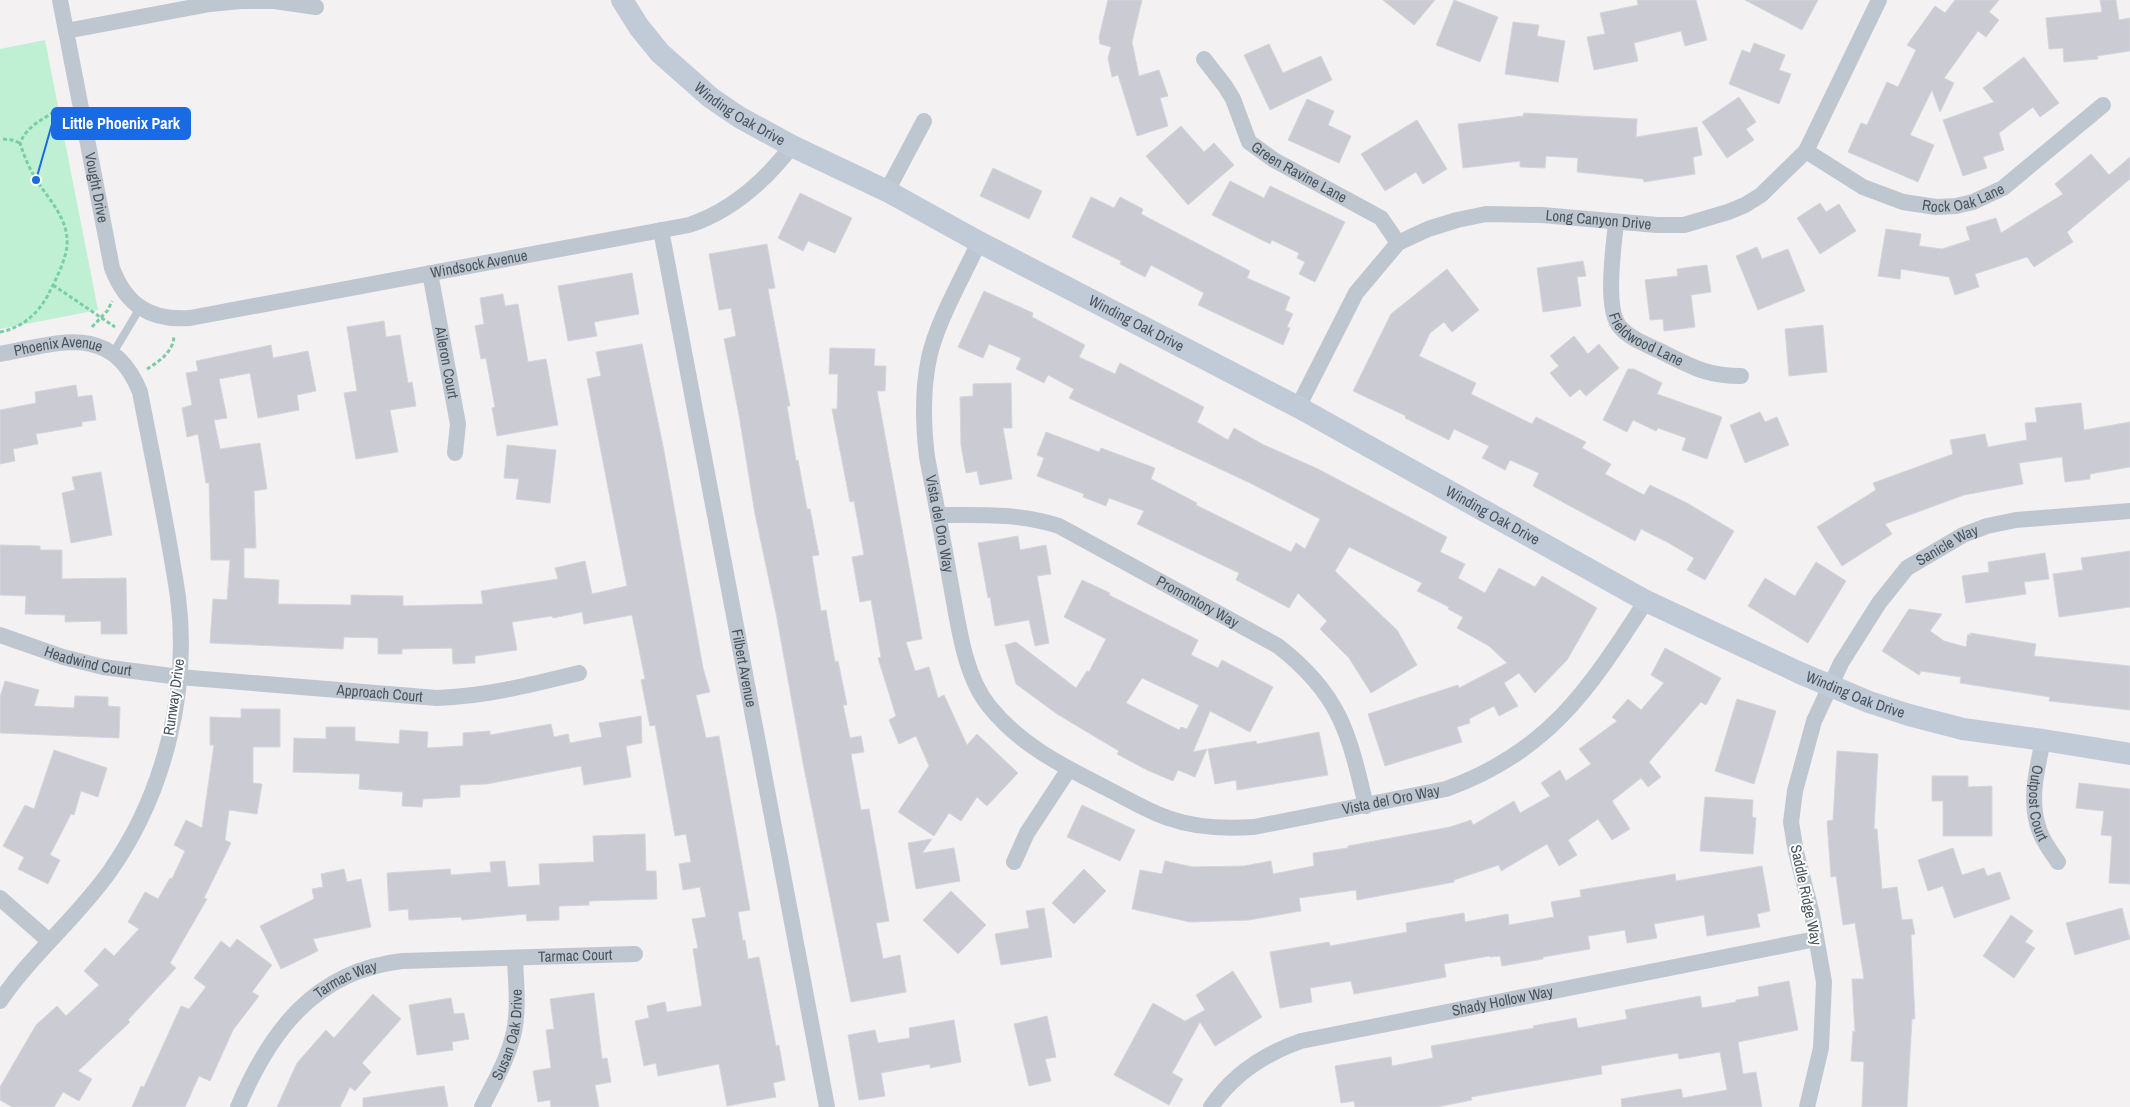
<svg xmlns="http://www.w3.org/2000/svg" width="2130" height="1107" font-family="'Archivo Narrow',sans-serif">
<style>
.green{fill:#c0f0d4}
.building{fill:#cbccd3;stroke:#d5d6dc;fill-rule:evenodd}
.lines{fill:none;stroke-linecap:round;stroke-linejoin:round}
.path{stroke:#77cea7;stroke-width:3;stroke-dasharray:4 2.5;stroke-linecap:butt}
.lane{stroke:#bec7cf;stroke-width:8}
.street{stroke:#bec7cf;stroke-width:16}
.secondary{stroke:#c1cbd7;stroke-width:22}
.labels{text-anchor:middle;stroke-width:4;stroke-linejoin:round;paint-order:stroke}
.street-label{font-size:15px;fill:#48535e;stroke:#fff}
.leader{fill:none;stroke:#196ae5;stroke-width:2}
.callout-dot{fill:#196ae5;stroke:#fff;stroke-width:2}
.callout{fill:#196ae5;stroke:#196ae5;stroke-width:2}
.callout-label{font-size:16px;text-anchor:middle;font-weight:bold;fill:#fff}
</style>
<rect width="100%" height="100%" fill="#f3f1f1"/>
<!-- green -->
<polygon class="green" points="45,40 98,310 0,329 0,49"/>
<!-- building -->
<g class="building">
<polygon points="1108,0 1142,0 1132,42 1139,76 1159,70 1168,96 1160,98 1168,126 1137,136 1118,75 1112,77 1108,58 1111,47 1100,44 1099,37"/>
<polygon points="1383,0 1435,0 1414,25"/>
<polygon points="1454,0 1498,17 1480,62 1436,45"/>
<polygon points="1637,0 1696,0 1707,40 1685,46 1681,31 1634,43 1638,61 1594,70 1587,37 1605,34 1600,13 1638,5"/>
<polygon points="1745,0 1818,0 1802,30"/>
<polygon points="1955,0 1999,0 1989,12 1999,20 1986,37 1978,31 1944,78 1954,83 1940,112 1932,90 1910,135 1934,145 1918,182 1848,152 1861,123 1867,125 1887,82 1898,87 1916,50 1907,45 1935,6 1945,13"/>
<polygon points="2100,0 2116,0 2119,20 2130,18 2130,51 2097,56 2098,59 2064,62 2063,48 2049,49 2046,18 2102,12"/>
<polygon points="1513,22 1539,25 1537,36 1565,41 1558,82 1505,74"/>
<polygon points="1754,43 1785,55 1779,70 1791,74 1779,104 1729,84 1742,50 1750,53"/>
<polygon points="1269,44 1283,73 1321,56 1332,80 1270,110 1244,55"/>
<polygon points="2024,57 2059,103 2040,117 2033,107 1999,133 2004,150 1983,157 1987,168 1963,176 1943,120 1994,102 1983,88"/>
<polygon points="1739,97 1756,122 1746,129 1754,140 1727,158 1702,122"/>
<polygon points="1307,99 1334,111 1328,125 1351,136 1339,163 1288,140"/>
<polygon points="1524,113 1637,119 1636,137 1697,127 1702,155 1693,157 1695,174 1644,182 1643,179 1577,172 1578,158 1546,156 1545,168 1520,167 1520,161 1463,168 1458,124 1523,116"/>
<polygon points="1417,120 1447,169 1423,184 1416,172 1385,191 1361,154"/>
<polygon points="1181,126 1204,152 1214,143 1234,165 1188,205 1146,156"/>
<polygon points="2091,154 2109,175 2130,157 2130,179 2067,232 2073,242 2034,267 2027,257 1975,274 1979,287 1955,295 1949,277 1901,269 1900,279 1878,276 1886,229 1921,234 1919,246 1942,249 1970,240 1966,227 1996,218 2001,233 2063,194 2055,184"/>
<polygon points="993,168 1042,191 1029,219 980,196"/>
<polygon points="1230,181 1264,198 1270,186 1345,222 1315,282 1299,274 1305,262 1297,258 1299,253 1272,240 1270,244 1212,215"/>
<polygon points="800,193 852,218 835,253 808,241 803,251 778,238"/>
<polygon points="1091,197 1114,208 1120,197 1143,209 1141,214 1250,271 1247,278 1290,297 1285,310 1293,314 1287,327 1290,328 1283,345 1198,305 1204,293 1151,265 1145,277 1120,264 1121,261 1072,237"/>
<polygon points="1820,203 1826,212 1839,204 1856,231 1820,254 1797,218"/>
<polygon points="767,244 775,288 768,289 790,406 787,406 796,461 798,460 807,509 810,509 819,555 812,556 821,611 826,610 835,662 838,661 847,705 843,705 850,738 861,736 864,752 851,754 861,810 869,809 889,921 876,923 883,959 900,955 906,992 851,1002 803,763 776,613 755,514 739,415 724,339 736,336 731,308 719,310 709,254"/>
<polygon points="1757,247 1762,259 1788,249 1805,291 1758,310 1736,256"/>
<polygon points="1583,261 1586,276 1577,277 1581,306 1543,312 1537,268"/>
<polygon points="1707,265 1711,292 1691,295 1695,327 1664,331 1663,319 1650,320 1645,280 1678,276 1677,269"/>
<polygon points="1447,269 1479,310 1452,332 1444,322 1430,333 1419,356 1476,383 1471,394 1532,424 1536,417 1586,442 1582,448 1611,464 1605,474 1644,495 1650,485 1687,503 1734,531 1705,580 1687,570 1694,558 1669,543 1641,529 1635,541 1533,486 1539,473 1510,460 1505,470 1482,458 1489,446 1454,429 1449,440 1405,418 1406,416 1353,391 1391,314"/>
<polygon points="632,273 639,314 594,322 597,336 568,341 558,286"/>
<polygon points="984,291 1033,313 1032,317 1085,345 1079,357 1115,374 1120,363 1204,407 1197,422 1228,440 1234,428 1262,444 1318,469 1447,537 1440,552 1465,564 1458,578 1485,593 1499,568 1535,587 1542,576 1597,608 1567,660 1535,693 1519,673 1504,683 1518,706 1499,716 1494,706 1469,719 1470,723 1457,727 1462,742 1385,766 1368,714 1458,685 1459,688 1507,663 1489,646 1457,628 1463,617 1448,609 1449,607 1417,591 1422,583 1349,547 1335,571 1397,630 1417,665 1371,693 1349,658 1320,629 1327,621 1298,593 1289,608 1236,580 1239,573 1137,524 1144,511 1109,498 1106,506 1083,497 1084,494 1037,476 1044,458 1037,455 1046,432 1099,452 1101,448 1155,468 1151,479 1197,503 1196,505 1291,552 1296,543 1305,549 1320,519 1250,483 1069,398 1074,389 1048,375 1044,383 1016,369 1021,358 989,344 983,358 958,347"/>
<polygon points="503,294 505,306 518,304 528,362 546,359 558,425 497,436 492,408 495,407 486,358 481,359 475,326 484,324 480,298"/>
<polygon points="384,321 386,337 400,335 408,383 412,382 416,406 390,410 398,452 356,459 344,393 357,391 347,327"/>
<polygon points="1823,325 1827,372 1789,376 1785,329"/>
<polygon points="1574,336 1588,354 1599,344 1619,368 1586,396 1580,389 1570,397 1550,373 1559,366 1550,356"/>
<polygon points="642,344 664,451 703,668 710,692 696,695 706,738 719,736 750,910 738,912 743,941 745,940 748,959 759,957 776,1046 779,1045 785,1080 773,1083 776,1097 727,1106 719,1064 658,1076 656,1063 644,1066 635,1021 649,1018 647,1006 665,1002 667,1012 702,1006 693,949 698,948 692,919 706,917 700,887 683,890 679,864 691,862 686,834 675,836 655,725 650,726 641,680 645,679 632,615 584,624 582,612 553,618 552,616 512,622 517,650 475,656 475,663 453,664 452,648 402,649 402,654 378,654 378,638 344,637 343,649 210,643 213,599 227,600 230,560 211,560 209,483 206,483 198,434 187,437 182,408 192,405 186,373 198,371 196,361 271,345 273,358 308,351 316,391 297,395 299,410 258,418 250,373 219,379 227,418 214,420 220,449 260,443 267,489 254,491 256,548 244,548 244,578 279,580 278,604 351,605 351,595 403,596 403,606 483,604 481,591 558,579 555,568 585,561 592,594 627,586 587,379 601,376 596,352"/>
<polygon points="830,348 875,349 874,366 886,366 885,391 877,391 922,639 906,642 915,671 929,667 938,698 944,695 967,745 977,734 1018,773 987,806 977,797 961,821 949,813 934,836 898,812 929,766 916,736 899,744 889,720 896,716 878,658 881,657 871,600 860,602 852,557 864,555 854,501 850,502 832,409 837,409 838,374 829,374"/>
<polygon points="1628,369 1634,369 1662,383 1657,394 1722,417 1707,459 1682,450 1686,438 1658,428 1656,431 1633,420 1627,432 1603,420"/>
<polygon points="1011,383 1012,428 1003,428 1012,479 980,485 977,471 966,473 961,445 960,397 973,396 973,384"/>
<polygon points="76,385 78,397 92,395 96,420 82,422 82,426 36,434 38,444 13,449 15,461 0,464 0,410 36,403 35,392"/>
<polygon points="2081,403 2084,430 2130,422 2130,467 2090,474 2090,479 2065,482 2062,457 2019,463 2023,484 1964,495 1885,524 1892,534 1842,566 1817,527 1876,490 1873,483 1953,454 1950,440 1985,434 1988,447 2027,440 2025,423 2037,422 2035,408"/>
<polygon points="1760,412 1765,422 1777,417 1789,445 1745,463 1730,425"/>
<polygon points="507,445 556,450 550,503 516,499 519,479 504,478"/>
<polygon points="101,472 112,535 71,543 62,493 75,490 72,477"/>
<polygon points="1018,536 1020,550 1046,545 1051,574 1037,576 1049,643 1035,646 1029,620 995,626 990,597 988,598 978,543"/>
<polygon points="0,545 40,546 40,550 62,550 62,579 126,578 127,634 101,634 101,621 65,622 65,615 25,614 26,596 0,595"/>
<polygon points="2130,551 2130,607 2059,617 2053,574 2083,570 2081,558"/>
<polygon points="2045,553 2049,579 2024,582 2026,594 1966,603 1962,576 1989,572 1988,562"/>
<polygon points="1816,562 1846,581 1808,643 1748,606 1765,578 1795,596"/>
<path d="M 1082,580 L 1110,593 L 1109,595 L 1198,640 L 1191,655 L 1218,668 L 1222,660 L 1273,687 L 1250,732 L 1210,711 L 1193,752 L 1207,749 L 1195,777 L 1178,770 L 1173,781 L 1147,770 L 1117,754 L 1119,751 L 1057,714 L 1016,684 L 1005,645 L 1016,642 L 1076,688 L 1087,671 L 1089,672 L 1106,639 L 1064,617 ZM 1142,678 L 1199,705 L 1187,729 L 1181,727 L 1179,730 L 1126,703 Z"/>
<polygon points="1909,609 1942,614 1930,631 1944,641 1966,647 1968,634 1971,636 1970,633 2036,644 2034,656 2130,666 2130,710 2049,701 2050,697 1960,683 1961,677 1921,671 1919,675 1882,651"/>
<polygon points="1665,648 1721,678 1706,705 1701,702 1649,762 1661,777 1648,787 1641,778 1612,801 1630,829 1612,840 1598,819 1568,840 1577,855 1559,866 1547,844 1501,871 1499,865 1454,880 1454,882 1357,900 1356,890 1299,898 1301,911 1249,920 1190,922 1132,909 1140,870 1162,874 1165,861 1193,867 1244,866 1271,861 1273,874 1314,866 1313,853 1348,848 1348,846 1450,827 1471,820 1473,825 1514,801 1520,813 1550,796 1541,783 1560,770 1566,781 1591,764 1579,749 1617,721 1612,717 1628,699 1641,710 1664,683 1651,675"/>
<polygon points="5,681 39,690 34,706 74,708 75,696 108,697 108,706 120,707 119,738 0,733 0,697"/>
<polygon points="1737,699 1776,711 1754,784 1715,771"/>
<polygon points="241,709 280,709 280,747 253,747 253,783 262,784 257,814 229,810 225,840 231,843 204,898 207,899 170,963 176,968 128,1020 130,1022 78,1071 92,1079 79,1101 63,1092 54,1107 12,1107 0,1100 0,1087 36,1025 57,1006 66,1016 99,985 84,971 105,948 114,956 139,929 128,922 145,892 158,899 170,878 172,879 185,851 174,845 186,820 202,828 214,745 210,745 210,717 241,718"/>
<polygon points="641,716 642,743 626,746 631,777 584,785 581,766 487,784 460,785 460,797 423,799 422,807 402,806 403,792 359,789 360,774 293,772 294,738 326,739 326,727 355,727 355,741 399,744 400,730 428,732 427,748 463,746 463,733 490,731 490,735 551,724 554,737 568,734 570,743 602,737 599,723"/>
<polygon points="1319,732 1328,775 1237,790 1236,780 1215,784 1208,749 1256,741 1257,744"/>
<polygon points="54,750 107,768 98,797 81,791 74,815 71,814 50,855 60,860 48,884 18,869 24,857 3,846 25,805 34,809"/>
<polygon points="1837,751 1878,754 1874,829 1877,829 1882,889 1897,887 1902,920 1912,919 1915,934 1911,935 1915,1019 1912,1019 1907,1107 1862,1107 1864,1062 1851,1061 1853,1031 1855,1032 1852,979 1864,979 1855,923 1843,925 1836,876 1831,877 1827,821 1833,820"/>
<polygon points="1932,776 1968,776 1968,787 1992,786 1992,836 1943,836 1943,801 1932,801"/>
<polygon points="2079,783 2130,789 2130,884 2109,883 2112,836 2101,835 2104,811 2076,808"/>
<polygon points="1705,797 1753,800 1752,817 1756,818 1753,854 1700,851"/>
<polygon points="1082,805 1135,830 1120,861 1067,837"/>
<polygon points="645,834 646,871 656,871 657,899 589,901 589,905 559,906 559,920 527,921 526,914 462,920 461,917 409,920 408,909 389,911 387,873 450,869 451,875 491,872 490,862 505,861 508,887 540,885 539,864 594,862 593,836"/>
<polygon points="932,839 922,853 954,848 960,881 916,889 908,843"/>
<polygon points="1953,848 1962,875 1984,868 1987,876 2000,872 2010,899 1954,918 1943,886 1928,891 1918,860"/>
<polygon points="1762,866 1770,911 1757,914 1760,927 1707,936 1704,915 1654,924 1657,938 1627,943 1625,930 1588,936 1590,949 1543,957 1543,959 1502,966 1500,956 1490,957 1489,956 1444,964 1446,977 1393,987 1354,994 1351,981 1310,988 1312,1002 1280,1008 1270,952 1329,942 1330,946 1407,932 1406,923 1464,913 1465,922 1508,914 1509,925 1554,917 1551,902 1581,897 1580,890 1675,874 1676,881"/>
<polygon points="344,869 347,882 361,879 371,927 313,939 318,951 281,969 260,926 314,899 312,889 323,887 321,874"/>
<polygon points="1084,869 1106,891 1074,924 1052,903"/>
<polygon points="951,891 986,925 958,954 923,920"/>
<polygon points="1044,908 1052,957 1001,965 995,934 1029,928 1026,911"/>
<polygon points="2122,908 2130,939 2075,955 2066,923"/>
<polygon points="2011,915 2033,931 2025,942 2035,948 2014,978 1983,956"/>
<polygon points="237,939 272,965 252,992 259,996 233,1030 210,1081 199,1076 185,1107 132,1107 141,1086 144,1087 181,1006 189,1009 206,987 194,978 221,941 230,948"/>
<polygon points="1233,971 1262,1017 1215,1046 1200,1022 1172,1073 1183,1079 1169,1105 1114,1075 1153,1003 1185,1021 1205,1010 1196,995"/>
<polygon points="1789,981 1798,1030 1738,1042 1743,1074 1756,1072 1762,1107 1622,1107 1621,1099 1681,1089 1683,1098 1727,1090 1720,1052 1679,1059 1678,1053 1601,1066 1602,1074 1471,1097 1472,1100 1437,1107 1355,1107 1354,1101 1341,1103 1335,1066 1391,1057 1392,1066 1433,1058 1431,1046 1534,1028 1533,1026 1576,1018 1578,1028 1627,1019 1625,1010 1700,996 1702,1008 1736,1002 1736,1000 1759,996 1758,987"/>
<polygon points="594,993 602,1059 607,1058 611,1082 595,1085 599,1107 551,1107 550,1100 538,1102 533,1071 551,1068 546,1030 554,1029 550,999"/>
<polygon points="373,994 401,1019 362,1063 371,1072 355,1091 350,1087 340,1107 277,1107 297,1063 326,1030 334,1038"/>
<polygon points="451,998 454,1014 464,1013 469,1039 452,1042 453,1050 417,1055 409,1005"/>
<polygon points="1047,1016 1056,1057 1045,1059 1051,1081 1029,1086 1014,1024"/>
<polygon points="954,1020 961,1062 930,1068 930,1064 881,1073 885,1096 859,1100 848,1035 875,1030 878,1043 910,1038 909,1028"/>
<polygon points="444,1086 448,1107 363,1107 363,1098"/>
</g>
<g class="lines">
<!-- path -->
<g class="path">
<polyline points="3,139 12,140 20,143"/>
<polyline points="53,285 115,327"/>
<polyline points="92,327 108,310 112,301"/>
<path d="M 0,332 C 22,328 39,313 49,293 C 56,279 65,262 67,246 C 69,220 51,202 37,181 C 30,170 24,156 20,143 C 28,124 45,119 61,107"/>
<path d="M 147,369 C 160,361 174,351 174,335"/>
</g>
<!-- lane -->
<polyline class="lane" points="113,353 140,308"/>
<!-- street -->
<g class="street">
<path id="s1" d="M 60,0 L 112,268 C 126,305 150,321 190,318 L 689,225 C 732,211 765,181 792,146"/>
<polyline points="66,31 210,4 241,1 274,1 316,7"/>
<path id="s2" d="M 1204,59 L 1225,86 L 1233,99 L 1249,142 L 1274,160 L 1381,218 L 1398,243"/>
<path id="s3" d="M 1806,151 L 1863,187 L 1903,202 L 1936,207 L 1956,206 L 1973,202 L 2003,188 L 2103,105"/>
<polyline points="887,191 924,121"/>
<path id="s4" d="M 1616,222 C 1614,245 1604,309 1620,327 C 1631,340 1651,346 1666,354 C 1694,368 1709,376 1741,376"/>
<path id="s5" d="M 661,230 L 827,1107"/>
<path id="s6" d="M 979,242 C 963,277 937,321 929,358 C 922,391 923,424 927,457 C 935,498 943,539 950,580 C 958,620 963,674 989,706 C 1020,745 1063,766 1106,788 C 1126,798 1147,811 1168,818 C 1196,828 1225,829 1254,827 L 1446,789 C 1549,752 1589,689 1646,601"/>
<path id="s7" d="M 430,273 L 458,424 L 455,453"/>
<path id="s8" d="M 0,354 C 59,343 112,322 140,392 C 153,460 168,529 178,597 C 190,691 164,794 110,871 C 77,918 32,954 0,1001"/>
<path id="s9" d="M 1298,407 L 1356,293 L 1398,243 L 1428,229 L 1457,220 L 1486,214 L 1542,215 L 1657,225 L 1684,225 L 1728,212 L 1745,205 L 1761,195 L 1806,151 L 1879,0"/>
<path id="s10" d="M 938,515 C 980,515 1019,513 1059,526 L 1278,646 C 1340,694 1349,733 1366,806"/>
<path id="s11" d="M 0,635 L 63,657 L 103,667 L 179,677 L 437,698 C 487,696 530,685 579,673"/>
<path id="s12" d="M 2043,740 C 2037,770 2028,802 2040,832 C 2044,843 2052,853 2058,862"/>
<polyline points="1014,862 1027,833 1069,769"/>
<polyline points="0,898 49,941"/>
<path id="s13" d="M 238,1107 C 270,1031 315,971 402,961 L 635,954"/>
<path id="s14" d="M 482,1107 C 492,1086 505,1065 511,1043 C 520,1016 516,986 515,958"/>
<path id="s15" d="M 1211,1107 C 1233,1074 1264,1054 1301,1041 L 1816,939"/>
<path id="s16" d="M 1807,1107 L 1821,1048 L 1824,982 L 1812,914 L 1796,852 L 1791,822 L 1795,791 L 1814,721 L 1841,663 L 1879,603 L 1907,568 L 1963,535 L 1987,526 L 2016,520 L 2130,511"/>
</g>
<!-- secondary -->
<path class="secondary" id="s17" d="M 622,0 L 639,27 L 660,53 L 711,98 L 739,117 L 792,146 L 887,191 L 979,242 L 1298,407 L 1646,601 L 1800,673 L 1869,702 L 1909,715 L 1963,729 L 2043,740 L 2130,754"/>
</g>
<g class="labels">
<!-- street labels -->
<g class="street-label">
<text dy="5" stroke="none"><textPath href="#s17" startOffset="166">Winding Oak Drive</textPath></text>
<text dy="5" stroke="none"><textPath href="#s2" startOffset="154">Green Ravine Lane</textPath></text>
<text dy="5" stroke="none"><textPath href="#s1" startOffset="191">Vought Drive</textPath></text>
<text dy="5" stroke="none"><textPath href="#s3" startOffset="172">Rock Oak Lane</textPath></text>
<text dy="5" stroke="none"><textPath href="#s9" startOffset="399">Long Canyon Drive</textPath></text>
<text dy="5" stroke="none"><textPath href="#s1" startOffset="668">Windsock Avenue</textPath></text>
<text dy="5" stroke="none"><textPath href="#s17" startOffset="615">Winding Oak Drive</textPath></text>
<text dy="5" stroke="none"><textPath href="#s4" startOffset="135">Fieldwood Lane</textPath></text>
<text dy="5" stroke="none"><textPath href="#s8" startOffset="59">Phoenix Avenue</textPath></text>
<text dy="5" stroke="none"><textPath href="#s7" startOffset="91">Aileron Court</textPath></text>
<text dy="5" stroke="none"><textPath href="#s17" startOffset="1020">Winding Oak Drive</textPath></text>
<text dy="5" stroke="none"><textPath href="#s6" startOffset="294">Vista del Oro Way</textPath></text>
<text dy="5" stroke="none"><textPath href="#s16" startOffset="620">Sanicle Way</textPath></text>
<text dy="5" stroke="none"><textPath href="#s10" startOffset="280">Promontory Way</textPath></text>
<text dy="5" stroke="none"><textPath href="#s11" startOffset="92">Headwind Court</textPath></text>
<text dy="5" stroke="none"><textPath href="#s5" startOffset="446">Filbert Avenue</textPath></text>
<text dy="5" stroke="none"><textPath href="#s11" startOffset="386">Approach Court</textPath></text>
<text dy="5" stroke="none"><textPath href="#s17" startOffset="1425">Winding Oak Drive</textPath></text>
<text transform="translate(174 697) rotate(-82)" y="5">Runway Drive</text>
<text dy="5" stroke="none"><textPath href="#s6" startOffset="924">Vista del Oro Way</textPath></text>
<text dy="5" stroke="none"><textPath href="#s12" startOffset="64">Outpost Court</textPath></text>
<text transform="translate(1806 895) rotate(78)" y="5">Saddle Ridge Way</text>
<text dy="5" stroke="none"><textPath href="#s13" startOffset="405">Tarmac Court</textPath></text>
<text dy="5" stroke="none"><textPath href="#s13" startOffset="172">Tarmac Way</textPath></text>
<text dy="5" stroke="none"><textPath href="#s15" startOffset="319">Shady Hollow Way</textPath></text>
<text dy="5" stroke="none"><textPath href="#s14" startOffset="78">Susan Oak Drive</textPath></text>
</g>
</g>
<!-- callouts -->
<path class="leader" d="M36 180L52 124"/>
<circle class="callout-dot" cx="36" cy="180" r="5"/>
<rect class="callout" x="52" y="108" width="138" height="31" rx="5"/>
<g class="callout-label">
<text x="121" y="129">Little Phoenix Park</text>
</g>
</svg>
